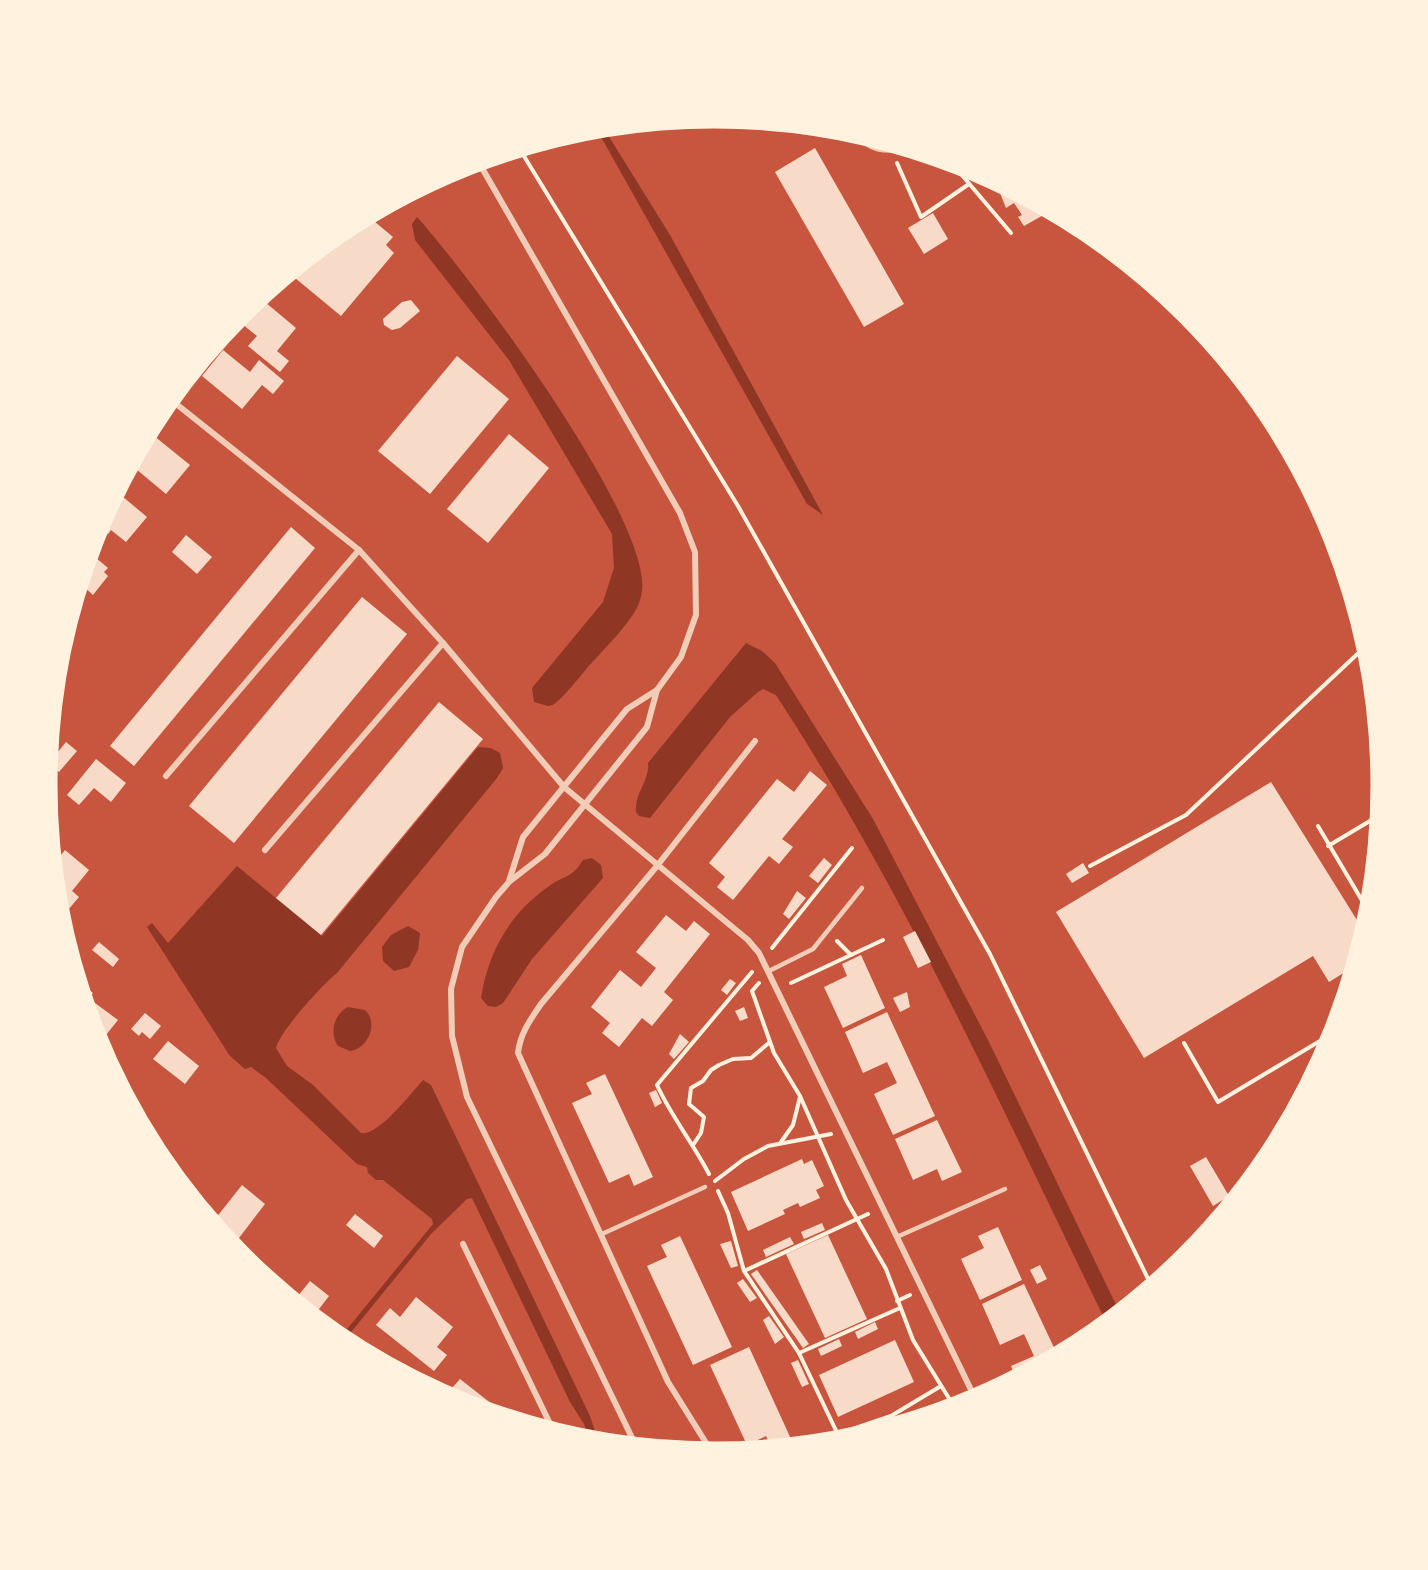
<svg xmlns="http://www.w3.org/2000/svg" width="1428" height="1570" font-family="'Titillium Web',sans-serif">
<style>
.water{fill:#8f3625}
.building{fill:#f7dbc8}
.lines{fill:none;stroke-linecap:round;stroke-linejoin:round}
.path{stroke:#fff3e0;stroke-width:4}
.service{stroke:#f1ccb7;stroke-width:4.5}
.minor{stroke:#f1ccb7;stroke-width:6}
.rim{fill:none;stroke:#fff3e0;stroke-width:3}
</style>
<rect width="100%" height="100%" fill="#c8553d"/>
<!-- water -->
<g class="water">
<polygon points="603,127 670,235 823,515 807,504 596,128"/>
<path d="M 417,217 C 470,276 651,518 642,591 C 641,600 637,609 632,616 C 619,635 602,651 587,668 C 577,680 566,695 553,705 L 548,706 L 534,702 L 532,688 L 603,602 L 614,568 L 612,534 L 509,360 L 415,240 L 412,224 Z"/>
<path d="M 746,643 L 762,651 L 775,663 L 873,819 L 989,1042 L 1120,1313 L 1107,1324 C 1003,1111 906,894 776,695 L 763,689 L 758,692 L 730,717 L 650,818 L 639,816 L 636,812 C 634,793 650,781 648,763 Z"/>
<path d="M 478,747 L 491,748 L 500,753 L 503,768 L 497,778 L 337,973 C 323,984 280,1031 276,1048 L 287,1066 L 313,1085 L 361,1133 C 379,1136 411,1093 423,1080 L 431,1085 L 590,1416 L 599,1443 L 590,1442 L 584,1424 L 570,1402 L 472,1198 L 467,1199 L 431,1234 L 343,1342 L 339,1339 L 433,1224 L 432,1219 L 383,1180 L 376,1180 L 368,1173 L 367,1167 L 357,1164 L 266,1078 L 251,1067 L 245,1069 L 230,1056 L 147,927 L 152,923 L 168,943 L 237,866 L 322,936 Z"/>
<path d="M 592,858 L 601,865 L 603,878 L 532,959 L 503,1003 L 496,1007 L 488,1006 L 481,998 C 488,953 509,914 548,887 C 563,875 572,879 583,860 Z"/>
<polygon points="408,926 420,933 418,950 409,967 394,971 383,961 382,947 391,935"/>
<path d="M 348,1007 L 365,1010 C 379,1023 368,1049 350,1051 L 338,1046 C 329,1033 334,1014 348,1007 Z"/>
</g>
<!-- building -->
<g class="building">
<polygon points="815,148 904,304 864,327 775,172"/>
<polygon points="986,176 1042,206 1047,213 1024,226 1018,217 1022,215 1014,203 1006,208 996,183 988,188 982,178"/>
<polygon points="933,213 948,239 924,254 908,228"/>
<polygon points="368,216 393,237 386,245 394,253 341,316 289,273 343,229 356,221 361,225"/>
<polygon points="259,297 296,328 277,351 289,361 280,372 248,346 257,336 237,320"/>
<polygon points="411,300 420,311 400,328 392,330 384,325 383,319 402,302"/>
<polygon points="223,350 250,372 259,360 284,381 273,394 262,385 242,409 202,376"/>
<polygon points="457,356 509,399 430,494 378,451"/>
<polygon points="148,431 190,465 166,494 130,464"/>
<polygon points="509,434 549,468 488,543 447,509"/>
<polygon points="116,491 147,517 126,542 111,530 108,534 98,525"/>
<polygon points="291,527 315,548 134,766 110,746"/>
<polygon points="186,535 212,557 197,574 172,552"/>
<polygon points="89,552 108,568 104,572 108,576 93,595 82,585 77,591"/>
<polygon points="362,597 407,634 234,843 189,806"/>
<polygon points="439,702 483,739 321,935 276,898"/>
<polygon points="66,742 77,751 59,772 49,763"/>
<polygon points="96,759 126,783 111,802 94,788 79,805 67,795"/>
<polygon points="810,771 827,785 782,839 793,847 779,864 769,856 733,900 717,887 725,877 709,863 777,779 794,792"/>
<polygon points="1271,782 1365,933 1355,966 1329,982 1313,956 1144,1058 1056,912"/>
<polygon points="65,850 89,870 72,891 79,897 68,910 56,900 53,865"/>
<polygon points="824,858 832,865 818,883 809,876"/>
<polygon points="1083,863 1089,873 1072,883 1066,874"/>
<polygon points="797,891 806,898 789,919 783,914"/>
<polygon points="666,915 686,931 694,921 710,934 664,992 673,1000 652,1026 642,1018 619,1047 602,1033 610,1023 591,1007 620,970 641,987 656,968 636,952"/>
<polygon points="915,931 931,962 918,968 903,937"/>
<polygon points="99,942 119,959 113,967 92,950"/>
<polygon points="861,955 885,1008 843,1028 824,987 847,976 842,964"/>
<polygon points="730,979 736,983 727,995 721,990"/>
<polygon points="78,981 93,993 85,1004 83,998"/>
<polygon points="907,992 910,1007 900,1012 893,998"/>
<polygon points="95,1003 118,1020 106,1035 90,1023 87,1012"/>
<polygon points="744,1007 748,1018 740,1021 735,1011"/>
<polygon points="887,1012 935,1116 893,1135 874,1094 897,1083 887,1062 863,1073 845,1032"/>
<polygon points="145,1013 161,1026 150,1039 142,1032 139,1036 131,1029"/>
<polygon points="680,1034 689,1042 674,1059 669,1054"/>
<polygon points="168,1041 199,1066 185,1084 153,1059"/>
<polygon points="605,1074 653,1177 634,1186 629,1174 609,1183 572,1103 592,1094 586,1083"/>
<polygon points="656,1090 662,1103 655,1107 649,1093"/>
<polygon points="937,1120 962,1172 942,1181 937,1169 913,1180 895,1139"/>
<polygon points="1206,1157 1229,1196 1213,1206 1190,1166"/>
<polygon points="802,1159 804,1164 812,1160 824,1186 816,1190 820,1198 800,1207 798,1203 783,1210 785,1214 748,1231 731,1192"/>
<polygon points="242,1185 265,1204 232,1247 212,1223"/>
<polygon points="355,1214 383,1236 374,1248 346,1225"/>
<polygon points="822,1223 825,1230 804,1239 801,1232"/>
<polygon points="998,1227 1022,1280 980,1300 961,1259 984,1248 978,1236"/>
<polygon points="828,1235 867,1319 825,1338 786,1254"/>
<polygon points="680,1236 732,1347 693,1365 647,1266 667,1257 661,1245"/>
<polygon points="790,1237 794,1244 766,1257 763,1250"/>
<polygon points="731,1241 738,1266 731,1268 720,1244"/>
<polygon points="1040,1265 1047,1279 1037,1284 1030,1270"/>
<polygon points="757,1270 809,1344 803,1348 751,1274"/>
<polygon points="743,1279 757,1298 750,1302 737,1283"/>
<polygon points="310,1281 329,1296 313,1317 294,1301"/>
<polygon points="1024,1284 1058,1356 1016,1378 1011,1366 1034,1356 1024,1334 1000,1345 982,1304"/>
<polygon points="416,1297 453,1327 437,1347 447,1355 434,1371 376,1325 390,1308 400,1317"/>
<polygon points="769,1316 784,1337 775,1344 763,1320"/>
<polygon points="875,1322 878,1329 858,1339 855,1332"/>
<polygon points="839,1339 842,1346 821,1356 818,1349"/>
<polygon points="895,1340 914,1382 838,1417 819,1375"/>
<polygon points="749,1347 791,1439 772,1448 766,1436 747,1445 710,1365"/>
<polygon points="798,1360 809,1384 802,1387 791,1363"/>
<polygon points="460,1379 497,1408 493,1414 445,1396"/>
</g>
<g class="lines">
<!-- path -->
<g class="path">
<polyline points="519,148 738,506 990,954 1152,1287"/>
<polyline points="950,161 1011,233"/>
<polyline points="897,163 921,217 969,184"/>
<polyline points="1318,826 1370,914"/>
<polyline points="1328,846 1380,815"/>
<polyline points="1090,866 1186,815 1367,645"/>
<polyline points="837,941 851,955"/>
<polyline points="772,948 852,848"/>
<polyline points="759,983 752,991 774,1053 800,1096 846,1200 886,1269 913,1340 950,1400"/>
<polyline points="791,983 883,940"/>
<polyline points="1343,1004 1340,994 1348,989"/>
<polyline points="1184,1043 1218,1102 1335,1032"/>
<polyline points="781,1142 793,1125 800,1097"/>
<polyline points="693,1145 701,1133 704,1117 689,1104 691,1088 703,1081 711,1070 719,1065 733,1059 751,1058 770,1042"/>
<path d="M 709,1174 C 693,1143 671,1116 657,1085 L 752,972"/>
<polyline points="715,1181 744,1159 768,1146 831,1134"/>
<polyline points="718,1191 728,1213 744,1271 799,1353 841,1441"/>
<polyline points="744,1271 868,1214"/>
<polyline points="897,1301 910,1295"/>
<polyline points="799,1353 900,1308"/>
<polyline points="838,1434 891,1416 941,1386"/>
</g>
<!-- service -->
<g class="service">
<polyline points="769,971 813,949 862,888"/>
<polyline points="602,1234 705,1187"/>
<polyline points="899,1236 1005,1189"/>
</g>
<!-- minor -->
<g class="minor">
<path d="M 856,132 C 867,150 887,153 906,147"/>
<polyline points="478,161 680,513 695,552 696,615 681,657 657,690 647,727 545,854 509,882 496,897 462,947 451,989 452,1036 467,1097 636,1446"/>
<polyline points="170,399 359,550 443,643 564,787 748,940 759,953 976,1400"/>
<polyline points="166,776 359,550"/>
<polyline points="265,850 443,643"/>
<polyline points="509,881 523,837 627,709 657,690"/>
<polyline points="463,1244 554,1432"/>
<polyline points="965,1405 974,1401"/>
<path d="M 713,1454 L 668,1382 L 518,1053 C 520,1034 530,1020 541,1004 L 657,866 L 755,741"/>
</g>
</g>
<!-- crop -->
<path d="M0 0H1428V1570H0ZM56 785a658 658 0 1 1 1316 0a658 658 0 1 1-1316 0Z" fill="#fff3e0" fill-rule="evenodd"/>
<path class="rim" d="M56 785a658 658 0 1 1 1316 0a658 658 0 1 1-1316 0Z"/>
</svg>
